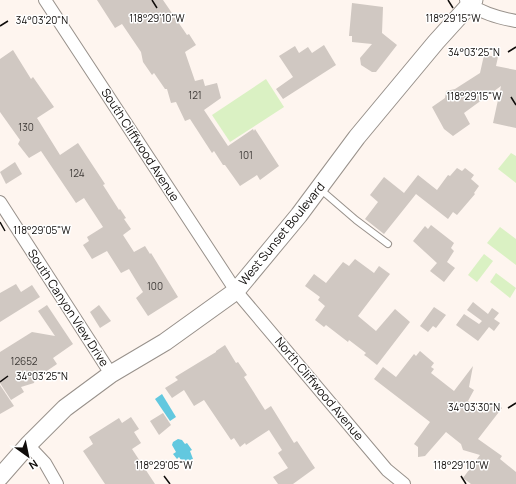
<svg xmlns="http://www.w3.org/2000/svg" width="516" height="484" font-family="Manrope,sans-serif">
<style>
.green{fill:#daf1c3}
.water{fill:#62c8df}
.building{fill:#d0c8c2}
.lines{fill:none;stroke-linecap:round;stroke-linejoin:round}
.service-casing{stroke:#98918b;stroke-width:8}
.minor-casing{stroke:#98918b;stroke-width:14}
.secondary-casing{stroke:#98918b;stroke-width:19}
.service{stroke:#fff;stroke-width:6}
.minor{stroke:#fff;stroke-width:12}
.secondary{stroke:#fff;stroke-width:17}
.ticks{fill:none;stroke:#0f0c0a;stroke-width:1.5}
.labels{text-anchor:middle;stroke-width:3;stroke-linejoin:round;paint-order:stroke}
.number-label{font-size:10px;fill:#3f3b38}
.street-label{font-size:12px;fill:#0f0c0a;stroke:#fff}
.ticks-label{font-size:10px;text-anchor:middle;fill:#0f0c0a;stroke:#fff;stroke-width:3;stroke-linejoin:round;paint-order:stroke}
</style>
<rect width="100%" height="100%" fill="#fef5ef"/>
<!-- green -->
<g class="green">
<polygon points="266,79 284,107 230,142 212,115"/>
<polygon points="511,153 516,156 516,183 498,169"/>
<polygon points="500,227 516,239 516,265 487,243"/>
<polygon points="484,254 493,261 477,282 468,275"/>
<polygon points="496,273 516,288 510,298 490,282"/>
</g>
<!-- water -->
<g class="water">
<polygon points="162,394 176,417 170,421 155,399"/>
<polygon points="178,439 182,440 185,444 187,443 192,450 190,451 193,459 183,463 179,457 177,459 173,454 176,452 172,445 173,442"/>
</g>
<!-- building -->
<g class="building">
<polygon points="97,0 163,0 187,35 189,34 196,45 185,52 195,81 203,79 205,86 217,83 221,98 204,110 228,146 253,129 254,131 255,129 279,166 260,180 257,175 240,186 225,165 223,165 214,151 212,153 190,119 185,121 176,102 171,103 167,89 165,89 154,73 152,75 143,62 141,52 122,24 115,28"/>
<polygon points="352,3 383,7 382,33 397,45 376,72 372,72 361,65 360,58 372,44 352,42 352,36 349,36"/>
<polygon points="324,45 336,65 283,99 276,89 293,77 279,56 295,46 299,53 308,47 312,53"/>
<polygon points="13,50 31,79 33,77 54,107 37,118 60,155 78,143 105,184 103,185 119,210 120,209 126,218 124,219 131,229 123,235 134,252 145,246 150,254 151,253 178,297 148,316 136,298 143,292 129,269 121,273 107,251 92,259 83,245 89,241 87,237 103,227 84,198 76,203 41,151 29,158 18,144 20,140 0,112 0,59"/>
<polygon points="484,55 498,57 496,66 516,70 516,128 493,123 501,86 464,113 470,124 453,136 444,129 432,107 445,98 446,91 455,89 480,73"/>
<polygon points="15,162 22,174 6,184 0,172"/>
<polygon points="457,168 462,171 465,168 474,175 471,179 479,186 474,193 475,194 457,215 453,212 448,219 416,194 384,234 365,219 378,202 370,195 384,177 404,193 418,175 437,190 448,175 450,176"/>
<polygon points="431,225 454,243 451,248 454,251 447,262 455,268 444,282 430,271 437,263 413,241 425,226 428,229"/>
<polygon points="355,259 374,273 379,266 390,274 358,316 376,331 395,309 410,322 377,365 367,357 364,355 366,353 349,340 348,342 326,325 324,327 315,320 325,306 318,300 320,297 305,286 314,274 326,283 343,262 349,266"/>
<polygon points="16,284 21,292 32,285 40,297 0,322 0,293"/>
<polygon points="473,302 488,314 492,308 499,313 494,319 500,323 494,331 489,327 478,341 456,325 464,314 479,324 482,321 467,310"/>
<polygon points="47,305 73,344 53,358 57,364 35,379 34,383 21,387 24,392 11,400 0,383 0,352 32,332 55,336 38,311"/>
<polygon points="99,305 111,321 100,328 90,312"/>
<polygon points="434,307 446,315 436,328 433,326 428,332 420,326"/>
<polygon points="225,345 236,363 238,362 247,375 244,377 265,410 271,406 294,443 297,441 315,468 293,484 278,484 273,477 288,468 278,453 282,450 269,430 246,445 245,443 240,447 234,438 231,440 204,400 194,406 184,390 172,398 165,388 178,380 175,377 216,352 216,351"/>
<polygon points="420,351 434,363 431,367 434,369 431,373 454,391 473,366 469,387 474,390 468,401 484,413 494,401 502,408 478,439 502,456 500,459 516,472 516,484 471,484 463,478 480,455 463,450 461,444 446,432 425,456 418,457 418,447 414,444 430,422 374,379 383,367 396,377 414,354 416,356"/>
<polygon points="0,385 14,406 0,414"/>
<polygon points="163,413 171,425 159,435 150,421"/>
<polygon points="131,417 139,429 134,432 141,443 132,449 155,484 105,484 83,451 93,444 89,437 119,418 122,423"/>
</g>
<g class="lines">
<!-- service casing -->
<g class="service-casing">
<polyline id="service" points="320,189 356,220 388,244"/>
</g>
<!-- minor casing -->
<g class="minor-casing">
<g id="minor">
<polyline points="45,0 236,291 387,470 404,484"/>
<path d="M 466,0 C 478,13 500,18 516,21"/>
<polyline points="0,202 111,374"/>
<polyline points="28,445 45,463 57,484"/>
</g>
</g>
<!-- secondary casing -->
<g class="secondary-casing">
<polyline id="secondary" points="0,477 28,445 65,408 111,374 165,342 236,291 299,215 357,137 436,42 474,0"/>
</g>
<!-- service -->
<use href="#service" class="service"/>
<!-- minor -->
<use href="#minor" class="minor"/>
<!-- secondary -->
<use href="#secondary" class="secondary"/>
</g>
<!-- ticks -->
<path class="ticks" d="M 152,0 L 157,8M 448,0 L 453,8M 0,26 L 8,21M 508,52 L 516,47M 511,97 L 516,105M 0,222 L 5,231M 0,382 L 8,376M 508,408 L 516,403M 164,476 L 170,484M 461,476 L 466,484"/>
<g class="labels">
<!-- number labels -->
<g class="number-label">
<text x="195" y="99">121</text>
<text x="26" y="131">130</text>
<text x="246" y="159">101</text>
<text x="77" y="177">124</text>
<text x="155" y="290">100</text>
<text x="24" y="365">12652</text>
</g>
<!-- street labels -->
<g class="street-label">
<text transform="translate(140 145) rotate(57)" y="4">South Cliffwood Avenue</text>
<text transform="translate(282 234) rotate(-51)" y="4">West Sunset Boulevard</text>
<text transform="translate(68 308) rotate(57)" y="4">South Canyon View Drive</text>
<text transform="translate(319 389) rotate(50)" y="4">North Cliffwood Avenue</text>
</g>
</g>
<g class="ticks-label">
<text x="157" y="22">118°29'10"W</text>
<text x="453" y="22">118°29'15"W</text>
<text x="42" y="24">34°03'20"N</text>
<text x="474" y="56">34°03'25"N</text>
<text x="474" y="100">118°29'15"W</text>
<text x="42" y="234">118°29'05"W</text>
<text x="42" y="380">34°03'25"N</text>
<text x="474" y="411">34°03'30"N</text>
<text x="164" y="469">118°29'05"W</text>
<text x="461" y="469">118°29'10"W</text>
</g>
<!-- north arrow -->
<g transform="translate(28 456) rotate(147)" stroke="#ffffff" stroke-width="3" paint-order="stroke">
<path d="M0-3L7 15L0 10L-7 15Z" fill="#0f0c0a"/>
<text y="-6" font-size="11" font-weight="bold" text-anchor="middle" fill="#0f0c0a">N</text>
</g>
</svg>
